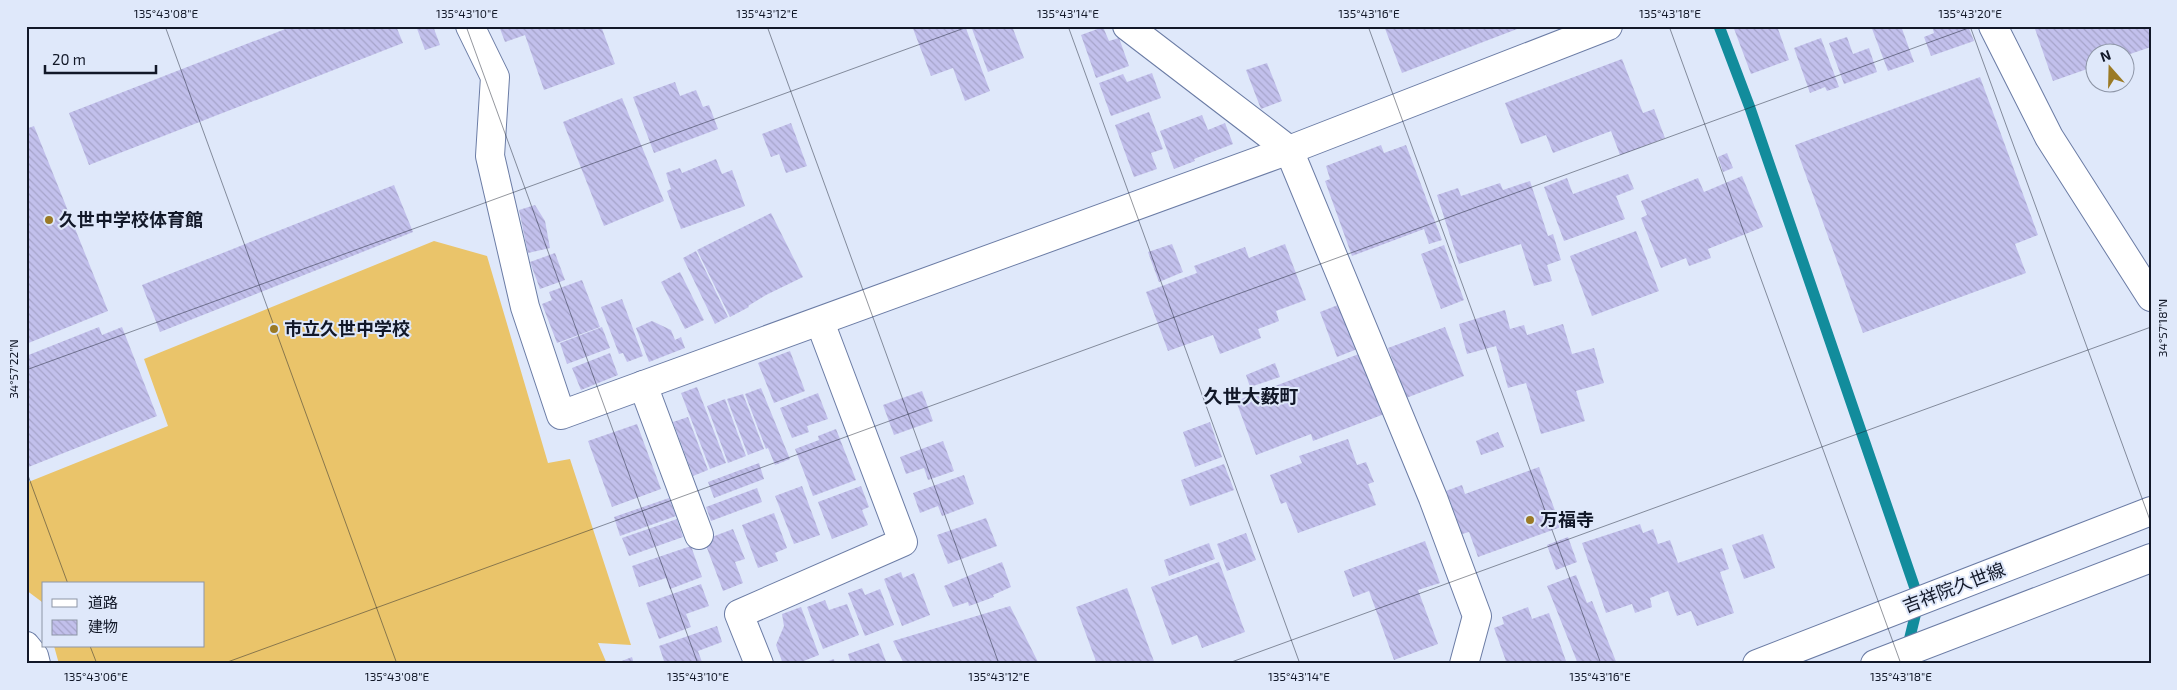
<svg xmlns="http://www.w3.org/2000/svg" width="2177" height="690" font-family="'Exo 2','Noto Sans JP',sans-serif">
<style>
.pitch{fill:#eac46a}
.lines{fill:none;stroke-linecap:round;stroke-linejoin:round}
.stream{stroke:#128c9c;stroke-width:11}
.building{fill:url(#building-back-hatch)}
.street-casing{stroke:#6b7ca5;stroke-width:30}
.secondary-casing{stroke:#6b7ca5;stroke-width:30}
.street{stroke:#fff;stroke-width:28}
.secondary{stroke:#fff;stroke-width:28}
.ticks{fill:none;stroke:#121828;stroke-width:1;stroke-opacity:0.45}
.poi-dot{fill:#9b7a25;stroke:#dfe8fa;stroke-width:2}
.labels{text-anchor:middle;stroke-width:4;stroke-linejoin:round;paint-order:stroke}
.poi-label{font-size:18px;font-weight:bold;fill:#121828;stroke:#dfe8fa;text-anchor:start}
.street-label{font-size:18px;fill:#121828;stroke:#dfe8fa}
.neighbourhood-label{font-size:19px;font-weight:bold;fill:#121828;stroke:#dfe8fa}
.neatline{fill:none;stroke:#121828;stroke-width:2}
.ticks-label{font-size:12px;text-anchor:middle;fill:#121828}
</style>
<defs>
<pattern id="building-back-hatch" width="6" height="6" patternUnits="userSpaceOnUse" patternTransform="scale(1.25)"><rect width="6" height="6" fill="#c2c0ec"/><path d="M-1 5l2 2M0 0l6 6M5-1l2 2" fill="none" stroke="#a6a4ca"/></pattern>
</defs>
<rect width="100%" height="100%" fill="#dfe8fa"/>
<!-- pitch -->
<polygon class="pitch" points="434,241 487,256 548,463 570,459 631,645 598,643 607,664 59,664 54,646 204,646 204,584 44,584 44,608 42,602 26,590 26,483 168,426 144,359"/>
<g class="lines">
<!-- stream -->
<polyline class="stream" points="1719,26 1750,108 1919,600 1907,649"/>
</g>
<!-- building -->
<g class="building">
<polygon points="293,26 396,26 403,43 89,165 69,113"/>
<polygon points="416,26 433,26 440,45 425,50"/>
<polygon points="499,26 601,26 615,64 544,90 525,35 505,42"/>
<polygon points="912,26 965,26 990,91 965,101 953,68 931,76"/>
<polygon points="971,26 1012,26 1024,58 988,72"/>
<polygon points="1384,26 1525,26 1402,73"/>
<polygon points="1733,26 1777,26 1789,60 1751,74"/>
<polygon points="1871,26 1901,26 1914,62 1888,71"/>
<polygon points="1932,26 1968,26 1974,41 1931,56 1924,37 1934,33"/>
<polygon points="2034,26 2151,26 2151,47 2124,56 2124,52 2094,52 2094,70 2093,67 2053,81"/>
<polygon points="1103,27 1109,41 1119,38 1129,66 1096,78 1081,35"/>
<polygon points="1847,37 1853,54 1869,48 1877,72 1844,84 1829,43"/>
<polygon points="1821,38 1839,87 1827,91 1825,87 1810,93 1794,48"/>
<polygon points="1622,59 1643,113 1654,109 1665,138 1620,155 1611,131 1553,153 1546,135 1521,144 1505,103"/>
<polygon points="1267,63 1282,101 1261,109 1246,70"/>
<polygon points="1152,73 1161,98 1111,116 1099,83 1123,74 1127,82"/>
<polygon points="1980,77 2038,235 2015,244 2026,273 1863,333 1795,145"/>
<polygon points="675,82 680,96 696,90 703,107 709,105 718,129 654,153 633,97"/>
<polygon points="622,98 664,201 604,226 563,122"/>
<polygon points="1149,112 1163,149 1151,153 1157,169 1134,177 1115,125"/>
<polygon points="1202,115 1208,130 1225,123 1233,144 1194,159 1195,161 1174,169 1160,131"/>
<polygon points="791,123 807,166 786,173 779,154 771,157 762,134"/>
<polygon points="34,126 108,311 26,344 26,129"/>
<polygon points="1381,145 1384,153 1406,145 1442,240 1429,244 1424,229 1352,256 1325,181 1330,179 1326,166"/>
<polygon points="1727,153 1733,168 1723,172 1718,157"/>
<polygon points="716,159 722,174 732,170 745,206 681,229 667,191 671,189 666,173 680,168 682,173"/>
<polygon points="1628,174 1634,189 1616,196 1625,219 1564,241 1544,187 1567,178 1573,194"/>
<polygon points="1742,176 1763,227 1708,249 1711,258 1689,266 1686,258 1661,268 1641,218 1647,215 1641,201 1698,178 1704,192"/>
<polygon points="1530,181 1548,236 1553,234 1561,260 1547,265 1552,281 1534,286 1521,244 1459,264 1437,195 1458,188 1461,196 1500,183 1503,190"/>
<polygon points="394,185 413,232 160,332 142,285"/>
<polygon points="535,205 545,221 550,248 528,253 519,210"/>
<polygon points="771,213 803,277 766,295 748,306 749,307 730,317 697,250"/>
<polygon points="1636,231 1659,291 1592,316 1570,256"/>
<polygon points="1172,244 1183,272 1159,282 1148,252"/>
<polygon points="1285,244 1306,300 1276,311 1279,321 1258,329 1261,338 1220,354 1213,335 1168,351 1146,292 1197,273 1194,266 1245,247 1249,258"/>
<polygon points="1444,245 1464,300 1441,309 1421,254"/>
<polygon points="696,251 728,317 715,324 683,258"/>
<polygon points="555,253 565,280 540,289 530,262"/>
<polygon points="680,272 704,320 685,329 661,282"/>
<polygon points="582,280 600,327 557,343 542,304 552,300 549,292"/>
<polygon points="622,299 643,356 627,362 623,353 619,354 601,307"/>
<polygon points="1343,303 1360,348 1337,357 1320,312"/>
<polygon points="1505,310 1510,329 1524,325 1527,335 1563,324 1572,354 1594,348 1604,383 1576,391 1585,421 1541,434 1526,383 1508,388 1496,346 1467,354 1459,324"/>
<polygon points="652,321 671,330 675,340 681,337 685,348 649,362 636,328"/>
<polygon points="99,327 102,335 122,327 157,416 26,468 26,356"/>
<polygon points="602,327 610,348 567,364 560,343"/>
<polygon points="1445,327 1464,376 1406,398 1388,348"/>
<polygon points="790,351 805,391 774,403 758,363"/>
<polygon points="1364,352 1387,413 1313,441 1311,434 1256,455 1236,401"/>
<polygon points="610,353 618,375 581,390 572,368"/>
<polygon points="1275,363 1280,377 1250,387 1246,375"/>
<polygon points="697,387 726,463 710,469 681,393"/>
<polygon points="761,388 790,459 775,465 768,448 766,449 745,394"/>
<polygon points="922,391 933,421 894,435 883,405"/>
<polygon points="818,393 828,419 807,426 809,432 792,438 780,408"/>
<polygon points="743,394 764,449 748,455 727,399"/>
<polygon points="725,399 746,456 728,463 707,406"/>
<polygon points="688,417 708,470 693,476 673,422"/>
<polygon points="1210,422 1222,457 1195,467 1183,432"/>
<polygon points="637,424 661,489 612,507 588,441"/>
<polygon points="836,429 856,480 813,496 795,449 819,440 818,436"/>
<polygon points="1498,432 1504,447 1481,455 1476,441"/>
<polygon points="1348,439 1357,465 1366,462 1374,482 1368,484 1376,505 1298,533 1286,502 1281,504 1270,475 1302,463 1299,456"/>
<polygon points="943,441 954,471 928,480 924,468 906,474 900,457"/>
<polygon points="759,463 764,479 714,498 708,482"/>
<polygon points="1224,464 1234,490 1190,506 1181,480"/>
<polygon points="1539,467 1561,527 1478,557 1469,532 1462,534 1446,491 1462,485 1465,494"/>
<polygon points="964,475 974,504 942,516 938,506 920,513 913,493"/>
<polygon points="802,486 820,535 794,544 775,496"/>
<polygon points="861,486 869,507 862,510 868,525 832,539 818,502"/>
<polygon points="757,488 762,502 711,521 706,507"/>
<polygon points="669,498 676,516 620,536 614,517"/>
<polygon points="774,513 787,548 775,553 778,561 758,568 742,525"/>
<polygon points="986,518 997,546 948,564 937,535"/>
<polygon points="677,519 683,537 629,556 622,538"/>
<polygon points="1640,524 1643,533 1653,529 1658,544 1670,540 1678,563 1722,548 1729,569 1720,572 1734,613 1697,626 1691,611 1677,616 1668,591 1650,598 1652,607 1635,613 1632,604 1606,613 1582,543"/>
<polygon points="733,529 745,559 735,562 743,583 723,591 704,540"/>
<polygon points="1246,533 1256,560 1227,571 1217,544"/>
<polygon points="1763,534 1775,568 1744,579 1732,545"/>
<polygon points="1568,537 1577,562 1556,570 1547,545"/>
<polygon points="1425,541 1440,583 1418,590 1438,644 1394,660 1369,591 1353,597 1344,571"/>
<polygon points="1209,543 1215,559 1169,576 1164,560"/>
<polygon points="691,546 702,577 670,589 666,578 639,587 632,566"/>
<polygon points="1002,562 1011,587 993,595 994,597 969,606 968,602 953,607 944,586"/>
<polygon points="1219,562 1245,632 1202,648 1197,635 1172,645 1151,587"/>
<polygon points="901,572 903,578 914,573 930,615 902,626 884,579"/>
<polygon points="1576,575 1587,603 1592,601 1617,664 1578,664 1547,586"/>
<polygon points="701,584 709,606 686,614 691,627 659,639 646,603"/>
<polygon points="862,588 865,595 880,589 894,625 865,636 848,593"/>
<polygon points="1127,588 1155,664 1097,664 1076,607"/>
<polygon points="825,600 829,610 847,604 859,635 823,649 807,607"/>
<polygon points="1010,606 1039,664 904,664 893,641"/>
<polygon points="801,607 819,655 796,664 783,664 776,645 784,626 782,614"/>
<polygon points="1528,607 1532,619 1549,613 1567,664 1507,664 1494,628 1504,624 1502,617"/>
<polygon points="717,626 722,642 698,651 702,662 696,664 665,664 659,646"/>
<polygon points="879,643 887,664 851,664 848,654"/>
<polygon points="632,657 634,664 614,664"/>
<polygon points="834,659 835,664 820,664"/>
</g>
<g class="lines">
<!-- street casing -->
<g class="street-casing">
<g id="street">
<polyline points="470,26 495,77 490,156 525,307 561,415 1289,150 1608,26"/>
<polyline points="1127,26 1289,150 1433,498 1477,616 1464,664"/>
<polyline points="1993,26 2049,137 2151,297"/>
<polyline points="643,385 699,535"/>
<polyline points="26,646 34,656 36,664"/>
<polyline points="759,664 739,614 903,542 820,322"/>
</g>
</g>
<!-- secondary casing -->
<g class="secondary-casing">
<g id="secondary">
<polyline points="1757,664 2151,511"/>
<polyline points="1875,664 2151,558"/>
</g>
</g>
<!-- street -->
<use href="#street" class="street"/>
<!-- secondary -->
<use href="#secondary" class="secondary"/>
</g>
<!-- ticks -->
<path class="ticks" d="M 165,26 L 397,664M 466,26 L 698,664M 767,26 L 999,664M 1068,26 L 1300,664M 1368,26 L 1601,664M 1669,26 L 1901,664M 1970,26 L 2151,523M 26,370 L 970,26M 26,470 L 68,584M 90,646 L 97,664M 222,664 L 1974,26M 1226,664 L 2151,327"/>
<!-- markers -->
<g class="poi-dot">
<circle cx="49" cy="220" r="5"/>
<circle cx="274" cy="329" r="5"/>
<circle cx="1530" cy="520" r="5"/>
</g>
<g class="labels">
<!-- poi labels -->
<g class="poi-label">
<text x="59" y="226">久世中学校体育館</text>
<text x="284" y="335">市立久世中学校</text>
<text x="1540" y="526">万福寺</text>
</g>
<!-- street labels -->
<g class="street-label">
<text transform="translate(1954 588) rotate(-21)" y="6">吉祥院久世線</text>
</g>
<!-- neighbourhood labels -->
<g class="neighbourhood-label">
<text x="1251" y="403">久世大薮町</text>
</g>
</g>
<!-- border -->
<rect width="2177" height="690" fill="none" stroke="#dfe8fa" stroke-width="55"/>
<!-- legend -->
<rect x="42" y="582" width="162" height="65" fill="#dfe8fa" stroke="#8d95a6"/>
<rect x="52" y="599" width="25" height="8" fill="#ffffff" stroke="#8d95a6"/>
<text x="88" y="608" font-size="15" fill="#121828">道路</text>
<rect x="52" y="620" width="25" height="15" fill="url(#building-back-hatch)" stroke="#8d95a6"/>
<text x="88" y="632" font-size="15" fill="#121828">建物</text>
<!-- north arrow -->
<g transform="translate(2110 68) rotate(340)"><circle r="24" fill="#dfe8fa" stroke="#8d95a6"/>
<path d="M0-4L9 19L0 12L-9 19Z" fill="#9b7a25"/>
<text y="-8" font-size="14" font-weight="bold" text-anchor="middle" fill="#121828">N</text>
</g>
<!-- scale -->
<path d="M45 65v8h111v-8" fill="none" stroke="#121828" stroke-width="2.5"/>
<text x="52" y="65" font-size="15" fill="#121828" stroke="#dfe8fa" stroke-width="4" paint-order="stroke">20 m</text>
<rect x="28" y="28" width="2122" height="634" class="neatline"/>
<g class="ticks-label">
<text x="166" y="18">135°43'08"E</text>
<text x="467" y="18">135°43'10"E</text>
<text x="767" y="18">135°43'12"E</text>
<text x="1068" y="18">135°43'14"E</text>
<text x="1369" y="18">135°43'16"E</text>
<text x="1670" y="18">135°43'18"E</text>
<text x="1970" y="18">135°43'20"E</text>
<text transform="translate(2163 328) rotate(-90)" y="4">34°57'18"N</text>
<text transform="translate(14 369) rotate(-90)" y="4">34°57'22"N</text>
<text x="96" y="681">135°43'06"E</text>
<text x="397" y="681">135°43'08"E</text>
<text x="698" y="681">135°43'10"E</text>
<text x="999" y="681">135°43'12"E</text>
<text x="1299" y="681">135°43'14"E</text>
<text x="1600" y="681">135°43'16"E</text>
<text x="1901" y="681">135°43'18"E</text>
</g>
</svg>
